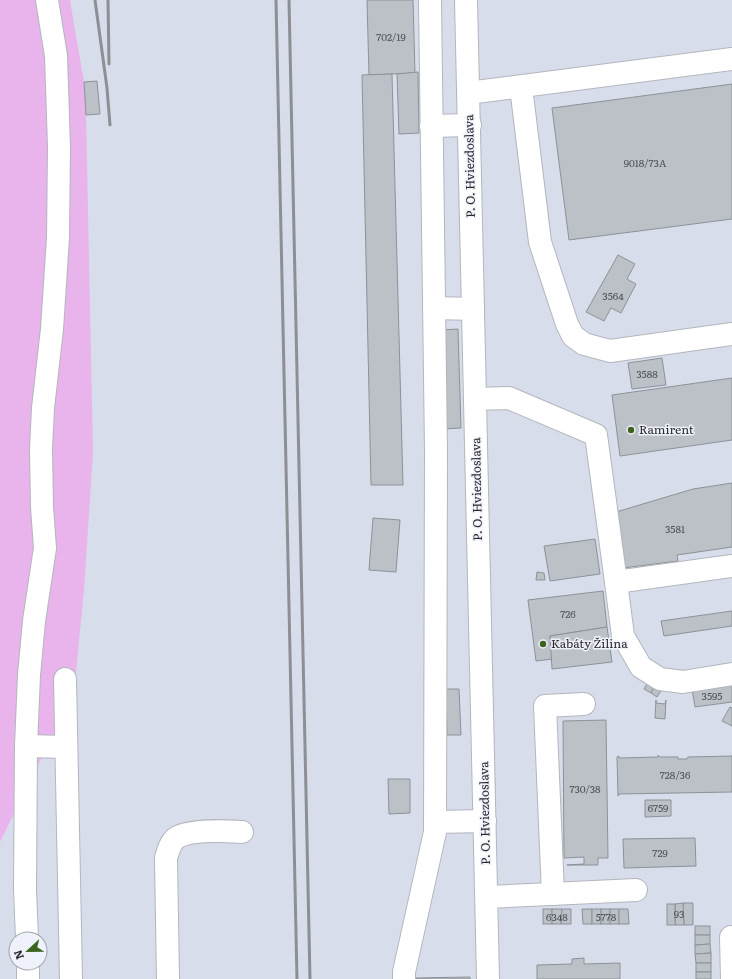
<svg xmlns="http://www.w3.org/2000/svg" width="732" height="979" font-family="Literata,serif">
<style>
.built{fill:#d8ddec;fill-rule:evenodd}
.green{fill:#e8b4eb}
.building{fill:#bbc1c7;stroke:#8c9297}
.lines{fill:none;stroke-linecap:round;stroke-linejoin:round}
.minor-casing{stroke:#b4b6bd;stroke-width:24}
.minor{stroke:#fff;stroke-width:22}
.rail{stroke:#8d8f94;stroke-width:3}
.poi-dot{fill:#3d641e;stroke:#eff2fa;stroke-width:1.5}
.labels{text-anchor:middle;stroke-width:3;stroke-linejoin:round;paint-order:stroke}
.number-label{font-size:10px;fill:#4e5054}
.street-label{font-size:12px;fill:#2a2b2e;stroke:#eff2fa}
.poi-label{font-size:12px;fill:#2a2b2e;stroke:#eff2fa;text-anchor:start}
</style>
<rect width="100%" height="100%" fill="#e2e5ec"/>
<!-- built -->
<path class="built" d="M 70,0 L 732,0 L 732,979 L 0,979 L 0,842 L 86,115 L 84,82 ZM 16,939 L 40,939 L 40,963 L 16,963 Z"/>
<!-- green -->
<polygon class="green" points="0,0 70,0 84,82 86,115 93,452 84,590 74,692 0,842"/>
<!-- building -->
<g class="building">
<polygon points="367,0 413,0 415,73 369,75"/>
<polygon points="418,72 419,133 399,134 397,74"/>
<polygon points="392,74 403,485 371,485 362,75"/>
<polygon points="97,81 100,114 86,115 84,82"/>
<polygon points="732,84 732,219 569,240 552,108"/>
<polygon points="618,255 635,264 627,279 636,284 621,313 611,308 604,321 586,312"/>
<polygon points="458,329 461,428 443,429 440,330"/>
<polygon points="662,358 666,385 632,389 628,363"/>
<polygon points="732,378 732,440 620,456 612,395"/>
<polygon points="732,483 732,547 677,555 678,561 623,568 616,512 693,489"/>
<polygon points="373,518 400,520 396,572 369,570"/>
<polygon points="595,539 600,574 550,581 544,546"/>
<polygon points="537,572 544,573 545,580 536,580"/>
<polygon points="603,591 607,627 550,636 553,659 536,661 528,600"/>
<polygon points="732,611 732,626 664,636 661,621"/>
<polygon points="607,627 612,662 552,669 550,636"/>
<polygon points="648,682 655,685 651,693 644,689"/>
<polygon points="732,683 732,702 695,707 692,689"/>
<polygon points="655,685 662,689 657,697 651,693"/>
<polygon points="446,689 459,689 461,735 447,735"/>
<polygon points="656,700 656,703 665,704 666,700 665,719 655,718"/>
<polygon points="730,707 732,708 732,726 722,721"/>
<polygon points="606,720 608,858 598,858 598,865 567,865 584,864 584,857 564,858 563,721"/>
<polygon points="658,755 660,757 678,757 678,759 687,759 688,757 732,756 732,792 619,794 618,796 617,757 619,756 619,758 658,757"/>
<polygon points="388,779 410,779 410,813 389,814"/>
<polygon points="645,800 671,800 671,816 645,817"/>
<polygon points="695,838 696,866 624,868 623,839"/>
<polygon points="683,903 693,903 693,925 684,925"/>
<polygon points="683,903 684,925 675,925 675,904"/>
<rect x="667" y="904" width="8" height="21"/>
<rect x="543" y="909" width="9" height="15"/>
<polygon points="552,909 562,909 561,924 552,924"/>
<polygon points="562,909 571,909 571,924 561,924"/>
<polygon points="582,909 592,909 592,924 583,924"/>
<rect x="592" y="909" width="9" height="15"/>
<rect x="601" y="909" width="9" height="15"/>
<rect x="610" y="909" width="9" height="15"/>
<polygon points="619,909 628,909 629,924 619,924"/>
<rect x="695" y="926" width="15" height="9"/>
<polygon points="695,935 710,935 710,944 695,945"/>
<polygon points="710,944 711,953 695,954 695,945"/>
<polygon points="711,953 711,963 696,963 695,954"/>
<polygon points="584,958 584,964 620,963 620,979 537,979 537,965 572,964 572,959"/>
<rect x="696" y="963" width="15" height="9"/>
<rect x="696" y="972" width="15" height="7"/>
<polygon points="470,977 470,979 416,979 416,978"/>
</g>
<g class="lines">
<!-- minor casing -->
<g class="minor-casing">
<g id="minor">
<polyline points="466,0 488,979"/>
<polyline points="521,87 540,242 567,324 573,336 584,344 610,351 732,334"/>
<polyline points="468,93 732,59"/>
<polyline points="431,126 470,125"/>
<polyline points="434,308 473,309"/>
<polyline points="475,399 509,398 596,435 616,582 732,566"/>
<polyline points="616,582 623,636 641,667 660,679 683,682 732,674"/>
<polyline points="65,679 71,979"/>
<polyline points="26,746 66,747"/>
<polyline points="435,822 485,821"/>
<polyline points="553,894 545,706 584,704"/>
<polyline points="487,897 636,890"/>
<polyline points="731,937 732,979"/>
<polyline points="27,939 25,889 26,746 29,675 34,621 45,548 42,507 41,449 43,408 52,329 58,238 59,147 56,56 47,0"/>
<polyline points="28,963 28,979"/>
<path d="M 168,979 L 166,858 C 168,851 170,843 176,838 C 190,829 226,831 242,832"/>
<polyline points="404,979 404,972 435,832 436,451 430,0"/>
</g>
</g>
<!-- minor -->
<use href="#minor" class="minor"/>
<!-- rail -->
<g class="rail">
<polyline points="95,0 107,88 110,125"/>
<polyline points="108,0 109,64"/>
<polyline points="276,0 297,979"/>
<polyline points="289,0 310,979"/>
</g>
</g>
<!-- markers -->
<g class="poi-dot">
<circle cx="631" cy="430" r="4"/>
<circle cx="543" cy="644" r="4"/>
</g>
<g class="labels">
<!-- number labels -->
<g class="number-label">
<text x="391" y="41">702/19</text>
<text x="645" y="167">9018/73A</text>
<text x="613" y="300">3564</text>
<text x="647" y="378">3588</text>
<text x="675" y="533">3581</text>
<text x="568" y="618">726</text>
<text x="712" y="700">3595</text>
<text x="675" y="779">728/36</text>
<text x="585" y="793">730/38</text>
<text x="658" y="812">6759</text>
<text x="660" y="857">729</text>
<text x="679" y="918">93</text>
<text x="557" y="921">6348</text>
<text x="606" y="921">5778</text>
</g>
<!-- street labels -->
<g class="street-label">
<text transform="translate(470 166) rotate(-91)" y="4">P. O. Hviezdoslava</text>
<text transform="translate(477 489) rotate(-91)" y="4">P. O. Hviezdoslava</text>
<text transform="translate(485 813) rotate(-91)" y="4">P. O. Hviezdoslava</text>
</g>
<!-- poi labels -->
<g class="poi-label">
<text x="639" y="434">Ramirent</text>
<text x="551" y="648">Kabáty Žilina</text>
</g>
</g>
<!-- north arrow -->
<g transform="translate(28 951) rotate(248)"><circle r="19" fill="#eff2fa" stroke="#a0a2a8"/>
<path d="M0-3L7 15L0 10L-7 15Z" fill="#3d641e"/>
<text y="-6" font-size="11" font-weight="bold" text-anchor="middle" fill="#2a2b2e">N</text>
</g>
</svg>
